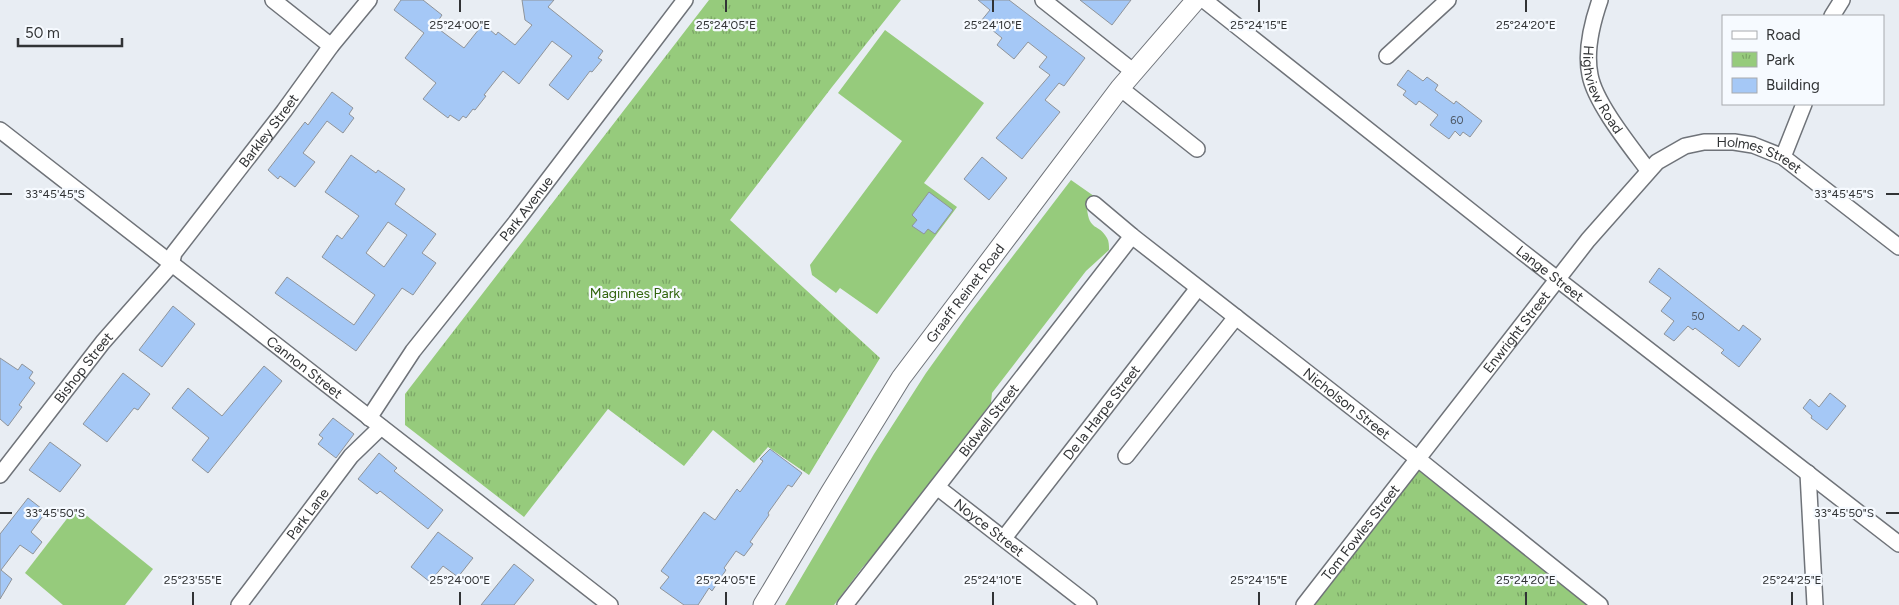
<svg xmlns="http://www.w3.org/2000/svg" width="1899" height="605" font-family="Figtree,sans-serif">
<style>
.grass{fill:#96cb7c}
.park{fill:url(#park-tufts)}
.building{fill:#a5c8f6;stroke:#8f949a;fill-rule:evenodd}
.lines{fill:none;stroke-linecap:round;stroke-linejoin:round}
.minor-casing{stroke:#6f7379;stroke-width:18}
.major-casing{stroke:#6f7379;stroke-width:21}
.minor{stroke:#fff;stroke-width:15}
.major{stroke:#fff;stroke-width:19}
.ticks{fill:none;stroke:#313335;stroke-width:2}
.labels{text-anchor:middle;stroke-width:4.5;stroke-linejoin:round;paint-order:stroke}
.number-label{font-size:11px;fill:#4e5865}
.street-label{font-size:14px;fill:#313335;stroke:#f6faff}
.park-label{font-size:14px;fill:#32640e;stroke:#f6faff}
.ticks-label{font-size:12px;text-anchor:middle;fill:#313335;stroke:#f6faff;stroke-width:4.5;stroke-linejoin:round;paint-order:stroke}
</style>
<defs>
<pattern id="park-tufts" width="24" height="20" patternUnits="userSpaceOnUse" patternTransform="scale(1.25)"><rect width="24" height="20" fill="#96cb7c"/><path d="M3 7l-1-3M5 7V3M7 7l1-3M15 17l-1-3M17 17v-4M19 17l1-3" fill="none" stroke="#7ba566"/></pattern>
</defs>
<rect width="100%" height="100%" fill="#e8edf3"/>
<!-- grass -->
<g class="grass">
<polygon points="885,30 984,103 924,183 957,207 877,314 840,288 836,293 812,275 810,265 902,141 838,93"/>
<path d="M 1071,180 L 1101,201 L 1091,204 L 1087,208 C 1089,232 1099,223 1107,238 C 1109,241 1109,246 1109,250 L 1086,271 L 992,393 L 991,403 L 887,540 L 862,568 L 834,605 L 785,605 L 874,454 L 926,373 L 967,316 Z"/>
<polygon points="76,507 153,569 125,605 63,605 25,573"/>
</g>
<!-- park -->
<g class="park">
<polygon points="709,0 901,0 832,87 730,220 880,358 809,475 768,447 754,463 713,430 684,466 608,409 524,517 405,425 405,394"/>
<polygon points="1418,459 1600,605 1304,605"/>
</g>
<!-- building -->
<g class="building">
<polygon points="401,0 423,0 442,15 438,21 441,23 439,25 442,27 440,30 464,48 483,24 496,35 498,32 515,45 532,25 525,20 522,0 554,0 548,7 603,51 598,58 602,60 592,72 590,71 568,100 549,85 572,56 552,41 519,84 503,71 484,95 486,96 475,110 473,109 466,118 463,116 459,121 450,115 448,118 423,99 436,83 405,58 424,33 394,10"/>
<polygon points="978,0 1009,0 1085,58 1064,86 1059,83 1045,100 1060,112 1022,159 996,138 1050,75 1039,67 1047,57 1028,42 1014,59 997,45 1002,38 981,21 990,10"/>
<polygon points="1080,0 1131,0 1112,25"/>
<polygon points="1408,70 1423,81 1427,77 1438,85 1435,90 1454,104 1456,101 1482,121 1470,137 1463,132 1460,136 1455,131 1449,139 1430,125 1438,115 1419,101 1416,105 1403,95 1406,91 1397,85"/>
<polygon points="332,92 353,108 349,114 354,118 343,133 327,121 303,153 315,162 295,187 280,176 278,179 268,170 305,122 308,125"/>
<path d="M 351,155 L 376,173 L 378,170 L 405,189 L 395,204 L 436,234 L 422,253 L 436,263 L 413,295 L 402,288 L 356,351 L 275,293 L 287,277 L 354,325 L 375,295 L 322,257 L 337,235 L 342,239 L 359,216 L 325,192 ZM 388,222 L 407,235 L 384,267 L 366,253 Z"/>
<polygon points="982,157 1007,178 989,200 964,179"/>
<polygon points="929,192 953,210 935,234 928,229 924,234 912,226 917,220 912,215"/>
<polygon points="1659,268 1739,331 1743,325 1761,339 1739,367 1721,353 1724,350 1695,328 1693,330 1688,326 1674,341 1664,334 1674,321 1661,311 1671,298 1649,282"/>
<polygon points="173,306 195,324 162,367 139,350"/>
<polygon points="0,358 18,370 22,364 33,372 29,378 35,383 19,405 22,407 8,426 0,419"/>
<polygon points="264,366 282,381 208,473 192,460 209,438 172,408 188,388 222,416"/>
<polygon points="123,373 150,394 138,410 134,408 107,442 83,424"/>
<polygon points="1830,393 1846,406 1827,430 1811,418 1812,416 1803,408 1810,399 1819,407"/>
<polygon points="333,418 354,434 336,458 318,444 323,438 319,435"/>
<polygon points="50,442 81,465 60,492 29,470"/>
<polygon points="770,449 802,473 792,487 788,485 768,513 769,515 750,542 753,544 744,556 736,551 724,568 726,570 712,591 709,588 698,605 684,605 660,588 669,577 661,571 704,512 715,520 737,489 740,492 763,461 760,459"/>
<polygon points="379,453 397,468 394,471 443,510 428,529 380,491 377,494 358,479"/>
<polygon points="28,498 46,512 31,532 42,542 33,554 20,545 1,570 12,579 0,599 0,534"/>
<polygon points="438,532 473,558 458,577 443,566 430,582 411,567"/>
<polygon points="514,564 534,580 514,605 481,605"/>
</g>
<g class="lines">
<!-- minor casing -->
<g class="minor-casing">
<g id="minor">
<polyline points="273,0 331,46"/>
<polyline points="1043,0 1134,72"/>
<path id="s1" d="M 1204,0 L 1521,251 L 1899,544"/>
<path id="s2" d="M 1600,0 C 1592,23 1585,51 1590,75 C 1595,103 1631,147 1648,170"/>
<polyline points="1832,16 1842,0"/>
<polyline points="1387,56 1448,0"/>
<polyline points="1120,88 1197,149"/>
<path id="s3" d="M 0,130 L 610,605"/>
<polyline points="1783,157 1804,104"/>
<path id="s4" d="M 1094,204 L 1132,236 L 1418,459 L 1600,605"/>
<path id="s5" d="M 369,418 L 413,351 L 516,222 L 685,0"/>
<polyline points="1126,456 1236,317"/>
<polyline points="1808,473 1815,605"/>
<path id="s6" d="M 0,475 L 103,342 L 171,265 L 174,253 L 284,111 L 331,46 L 369,0"/>
<path id="s7" d="M 937,487 L 1089,605"/>
<path id="s8" d="M 1004,538 L 1198,288"/>
<path id="s9" d="M 239,605 L 351,456 L 381,427"/>
<path id="s10" d="M 845,605 L 1132,236"/>
<path id="s11" d="M 1304,605 L 1588,240 L 1657,162 L 1685,146 L 1704,142 L 1734,142 L 1753,145 L 1783,157 L 1899,247"/>
</g>
</g>
<!-- major casing -->
<g class="major-casing">
<g id="major">
<path id="s12" d="M 763,605 L 830,493 L 901,378 L 1120,88 L 1196,0"/>
</g>
</g>
<!-- minor -->
<use href="#minor" class="minor"/>
<!-- major -->
<use href="#major" class="major"/>
</g>
<!-- ticks -->
<path class="ticks" d="M 460,0 L 460,12M 726,0 L 726,12M 993,0 L 993,12M 1259,0 L 1259,12M 1526,0 L 1526,12M 0,194 L 12,194M 1886,194 L 1899,194M 0,513 L 12,513M 1886,513 L 1899,513M 193,592 L 193,605M 460,592 L 460,605M 726,592 L 726,605M 993,592 L 993,605M 1259,592 L 1259,605M 1526,592 L 1526,605M 1792,592 L 1792,605"/>
<g class="labels">
<!-- number labels -->
<g class="number-label">
<text x="1457" y="124">60</text>
<text x="1698" y="320">50</text>
</g>
<!-- street labels -->
<g class="street-label">
<text dy="5" stroke="none"><textPath href="#s2" startOffset="94">Highview Road</textPath></text>
<text dy="5" stroke="none"><textPath href="#s6" startOffset="438">Barkley Street</textPath></text>
<text dy="5" stroke="none"><textPath href="#s11" startOffset="676">Holmes Street</textPath></text>
<text dy="5" stroke="none"><textPath href="#s5" startOffset="262">Park Avenue</textPath></text>
<text dy="5" stroke="none"><textPath href="#s1" startOffset="441">Lange Street</textPath></text>
<text dy="5" stroke="none"><textPath href="#s12" startOffset="372">Graaff Reinet Road</textPath></text>
<text dy="5" stroke="none"><textPath href="#s11" startOffset="346">Enwright Street</textPath></text>
<text dy="5" stroke="none"><textPath href="#s6" startOffset="136">Bishop Street</textPath></text>
<text dy="5" stroke="none"><textPath href="#s3" startOffset="386">Cannon Street</textPath></text>
<text dy="5" stroke="none"><textPath href="#s4" startOffset="322">Nicholson Street</textPath></text>
<text dy="5" stroke="none"><textPath href="#s8" startOffset="159">De la Harpe Street</textPath></text>
<text dy="5" stroke="none"><textPath href="#s10" startOffset="234">Bidwell Street</textPath></text>
<text dy="5" stroke="none"><textPath href="#s9" startOffset="114">Park Lane</textPath></text>
<text dy="5" stroke="none"><textPath href="#s7" startOffset="66">Noyce Street</textPath></text>
<text dy="5" stroke="none"><textPath href="#s11" startOffset="92">Tom Fowles Street</textPath></text>
</g>
<!-- park labels -->
<g class="park-label">
<text x="635" y="298">Maginnes Park</text>
</g>
</g>
<g class="ticks-label">
<text x="460" y="29">25°24'00"E</text>
<text x="726" y="29">25°24'05"E</text>
<text x="993" y="29">25°24'10"E</text>
<text x="1259" y="29">25°24'15"E</text>
<text x="1526" y="29">25°24'20"E</text>
<text x="55" y="198">33°45'45"S</text>
<text x="1844" y="198">33°45'45"S</text>
<text x="55" y="517">33°45'50"S</text>
<text x="1844" y="517">33°45'50"S</text>
<text x="193" y="584">25°23'55"E</text>
<text x="460" y="584">25°24'00"E</text>
<text x="726" y="584">25°24'05"E</text>
<text x="993" y="584">25°24'10"E</text>
<text x="1259" y="584">25°24'15"E</text>
<text x="1526" y="584">25°24'20"E</text>
<text x="1792" y="584">25°24'25"E</text>
</g>
<!-- legend -->
<rect x="1722" y="15" width="162" height="90" fill="#f6faff" stroke="#a7aaae"/>
<rect x="1732" y="31" width="25" height="8" fill="#ffffff" stroke="#a7aaae"/>
<text x="1766" y="40" font-size="15" fill="#313335">Road</text>
<rect x="1732" y="52" width="25" height="15" fill="url(#park-tufts)" stroke="#a7aaae"/>
<text x="1766" y="65" font-size="15" fill="#313335">Park</text>
<rect x="1732" y="78" width="25" height="15" fill="#a5c8f6" stroke="#a7aaae"/>
<text x="1766" y="90" font-size="15" fill="#313335">Building</text>
<!-- scale -->
<path d="M18 38v8h104v-8" fill="none" stroke="#313335" stroke-width="2.5"/>
<text x="25" y="38" font-size="15" fill="#313335" stroke="#f6faff" stroke-width="4" paint-order="stroke">50 m</text>
</svg>
